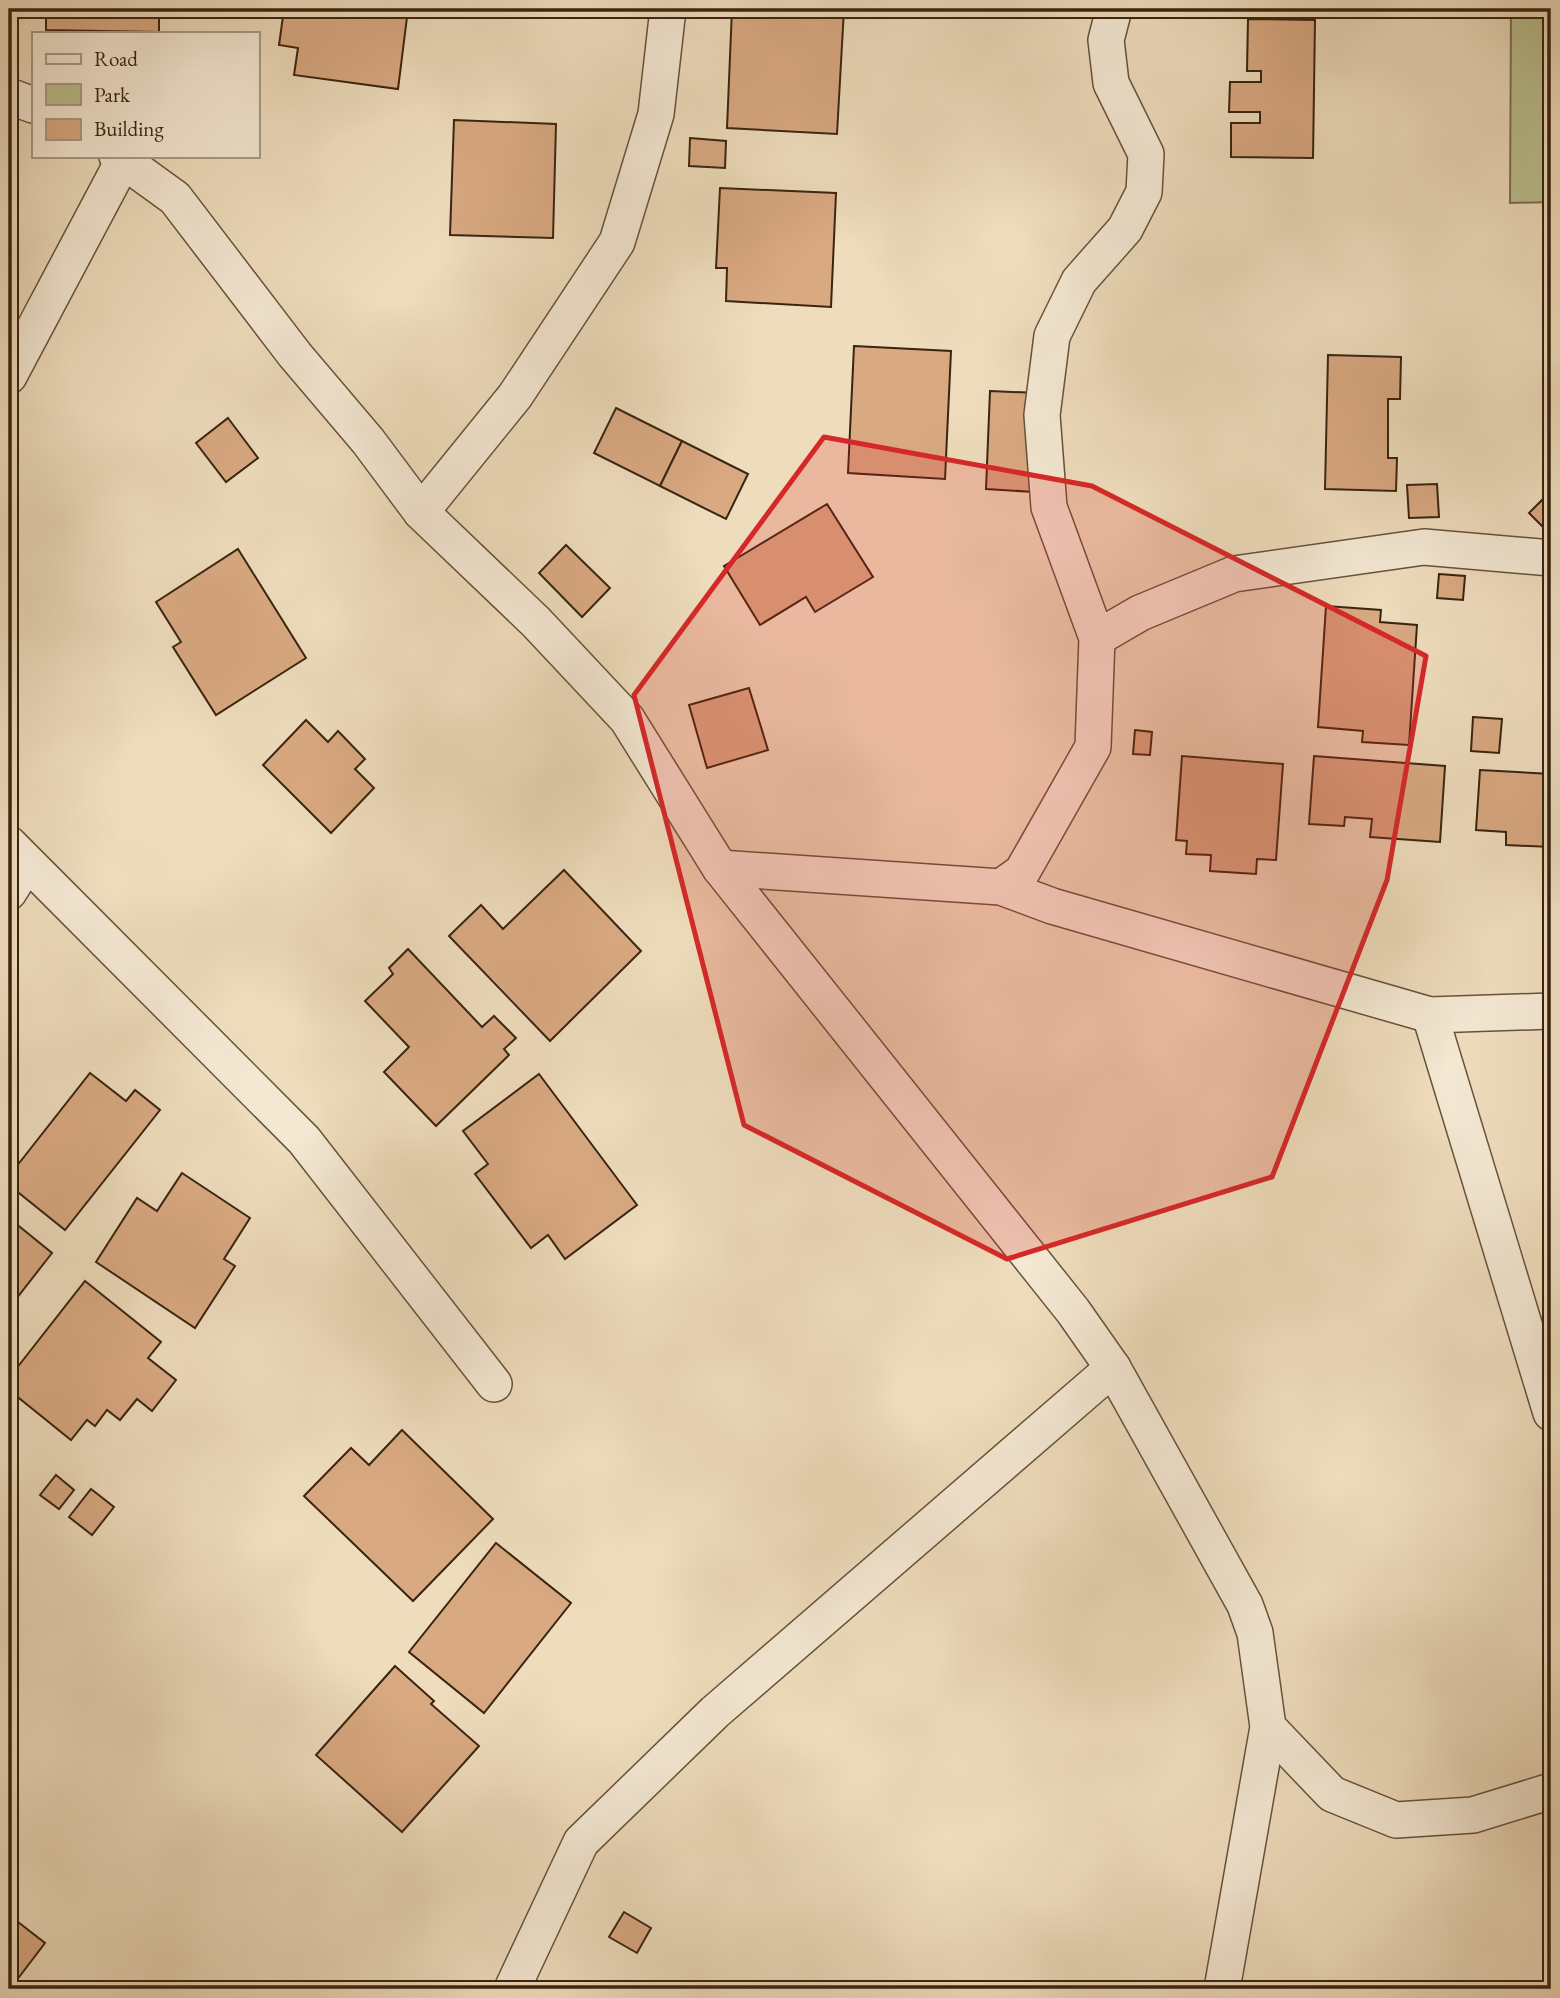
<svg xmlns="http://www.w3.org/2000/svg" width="1560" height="1998" font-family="'EB Garamond',serif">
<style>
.green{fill:#bbbf8f;stroke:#7a7250;stroke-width:2}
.building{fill:#d9a982;stroke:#392410;stroke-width:2}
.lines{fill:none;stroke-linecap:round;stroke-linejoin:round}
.street-casing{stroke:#66523b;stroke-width:38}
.street{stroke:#f4e8d3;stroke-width:35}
.marked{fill:#d62828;fill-opacity:0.2;stroke:#d62828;stroke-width:5;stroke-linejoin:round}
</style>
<rect width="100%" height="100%" fill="#eedcbc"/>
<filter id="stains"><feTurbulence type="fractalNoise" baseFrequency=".00286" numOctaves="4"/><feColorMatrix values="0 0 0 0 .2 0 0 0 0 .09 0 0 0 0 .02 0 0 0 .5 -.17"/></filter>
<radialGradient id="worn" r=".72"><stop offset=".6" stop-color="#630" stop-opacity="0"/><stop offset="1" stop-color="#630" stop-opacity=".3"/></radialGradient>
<!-- green -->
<polygon class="green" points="1511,9 1551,9 1551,202 1510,203"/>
<!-- building -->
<g class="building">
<polygon points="46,9 159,9 159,32 46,30"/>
<polygon points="284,9 408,9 398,89 294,75 298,48 279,45"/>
<polygon points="732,9 844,9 837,134 727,128"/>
<polygon points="1248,19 1315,20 1313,158 1231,157 1231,123 1260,123 1260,112 1229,112 1230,82 1261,82 1261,71 1247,71"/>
<polygon points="454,120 556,124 553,238 450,235"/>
<polygon points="690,138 726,141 725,168 689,166"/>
<polygon points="720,188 836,193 831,307 726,301 727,268 716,268"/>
<polygon points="854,346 951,351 945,479 848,473"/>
<polygon points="1544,353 1551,353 1551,378 1543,378"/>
<polygon points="1328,355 1401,357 1400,399 1388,399 1388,458 1397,458 1396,491 1325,489"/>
<polygon points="990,391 1039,393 1034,492 986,489"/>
<polygon points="616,408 682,441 660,486 594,453"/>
<polygon points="228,418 258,458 226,482 196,443"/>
<polygon points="682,441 748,474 726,519 660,486"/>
<polygon points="1437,484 1439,517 1409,518 1407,485"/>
<polygon points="1542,500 1551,510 1551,535 1529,513"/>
<polygon points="827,504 873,577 815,612 806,597 760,625 724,566"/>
<polygon points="566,545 610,588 582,617 539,573"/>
<polygon points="238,549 306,658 216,715 173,647 181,642 156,602"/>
<polygon points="1439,574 1465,576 1463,600 1437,598"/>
<polygon points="1326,606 1381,610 1380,622 1417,625 1409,745 1362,742 1363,731 1318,727"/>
<polygon points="749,688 768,750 707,768 689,705"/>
<polygon points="1473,717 1502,719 1499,753 1471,751"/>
<polygon points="306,720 328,742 338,731 365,759 355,769 374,788 331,833 263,765"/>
<polygon points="1135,730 1152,732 1150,755 1133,754"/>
<polygon points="1182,756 1283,764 1276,860 1257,859 1256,874 1210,871 1211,855 1186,854 1187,841 1176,840"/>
<polygon points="1314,756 1445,766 1440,842 1370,837 1372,819 1345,817 1344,826 1309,824"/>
<polygon points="1480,770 1551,774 1551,847 1506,845 1506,832 1476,830"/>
<polygon points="564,870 641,951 550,1041 449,936 481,905 503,929"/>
<polygon points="408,949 482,1027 494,1016 516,1038 504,1049 509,1055 436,1126 384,1072 409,1047 365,1001 393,974 389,968"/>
<polygon points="90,1073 126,1101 135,1090 160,1110 65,1230 9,1185 9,1176"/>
<polygon points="539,1074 637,1205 565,1259 548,1235 531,1248 475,1174 488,1164 463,1131"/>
<polygon points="182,1173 250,1218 224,1259 235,1266 195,1328 96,1262 137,1198 157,1211"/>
<polygon points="9,1218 52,1253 9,1308"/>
<polygon points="85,1281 161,1342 148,1358 176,1380 152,1411 137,1399 120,1420 107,1410 95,1426 87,1420 71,1440 9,1390 9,1378"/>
<polygon points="402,1430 493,1519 413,1601 304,1496 351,1448 369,1465"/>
<polygon points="56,1475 74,1490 59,1509 40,1495"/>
<polygon points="91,1489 114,1507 92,1535 69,1517"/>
<polygon points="496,1543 571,1603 484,1713 409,1652"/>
<polygon points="395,1666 434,1701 431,1704 479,1746 402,1832 316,1755"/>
<polygon points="624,1912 651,1928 637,1953 609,1937"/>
<polygon points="9,1915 45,1943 10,1989 9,1989"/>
</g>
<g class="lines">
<!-- street casing -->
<g class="street-casing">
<g id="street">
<polyline points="9,96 33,105"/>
<polyline points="117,156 175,198 295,355 368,441 421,512 536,622 627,719 720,868 1073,1311 1113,1368 1245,1605 1255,1633 1268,1727 1222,1989"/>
<polyline points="9,376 123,161"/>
<polyline points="421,512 515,396 617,242 656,114 668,9"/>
<polyline points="1097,638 1140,613 1234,574 1424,547 1551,558"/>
<polyline points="9,844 304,1140 494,1384"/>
<polyline points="720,868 1001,887 1052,906 1430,1015 1551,1011"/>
<polyline points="1001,887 1022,872 1093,747 1097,638 1049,507 1042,415 1052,336 1079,281 1125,229 1144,192 1146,154 1111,83 1106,40 1114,9"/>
<polyline points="9,892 27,863"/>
<polyline points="1430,1015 1551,1413"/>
<polyline points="1268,1727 1332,1794 1396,1820 1473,1815 1551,1791"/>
<polyline points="512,1989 581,1842 715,1712 1113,1368"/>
</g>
</g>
<!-- street -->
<use href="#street" class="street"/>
</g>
<!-- marked area -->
<path class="marked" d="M 824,437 L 1092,486 L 1426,656 L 1387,880 L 1272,1177 L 1007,1259 L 744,1125 L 634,695 Z"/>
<!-- margin -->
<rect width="1560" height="1998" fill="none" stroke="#eedcbc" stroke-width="35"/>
<rect x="10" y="10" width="1539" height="1977" fill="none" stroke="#392410" stroke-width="3.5"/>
<rect x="18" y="18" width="1525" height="1963" fill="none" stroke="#392410" stroke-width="2"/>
<!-- legend -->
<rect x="32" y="32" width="228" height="126" fill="#f4e8d3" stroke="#a99a85" stroke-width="2"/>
<rect x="46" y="54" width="35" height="10" fill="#f4e8d3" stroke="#a99a85" stroke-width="2"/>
<text x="94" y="66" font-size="21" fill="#392410">Road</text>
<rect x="46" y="84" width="35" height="21" fill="#bbbf8f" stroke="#a99a85" stroke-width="2"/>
<text x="94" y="102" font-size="21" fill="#392410">Park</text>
<rect x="46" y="119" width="35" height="21" fill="#d9a982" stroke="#a99a85" stroke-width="2"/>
<text x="94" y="136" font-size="21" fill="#392410">Building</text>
<rect width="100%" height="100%" filter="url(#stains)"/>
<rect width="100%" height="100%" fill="url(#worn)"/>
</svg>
